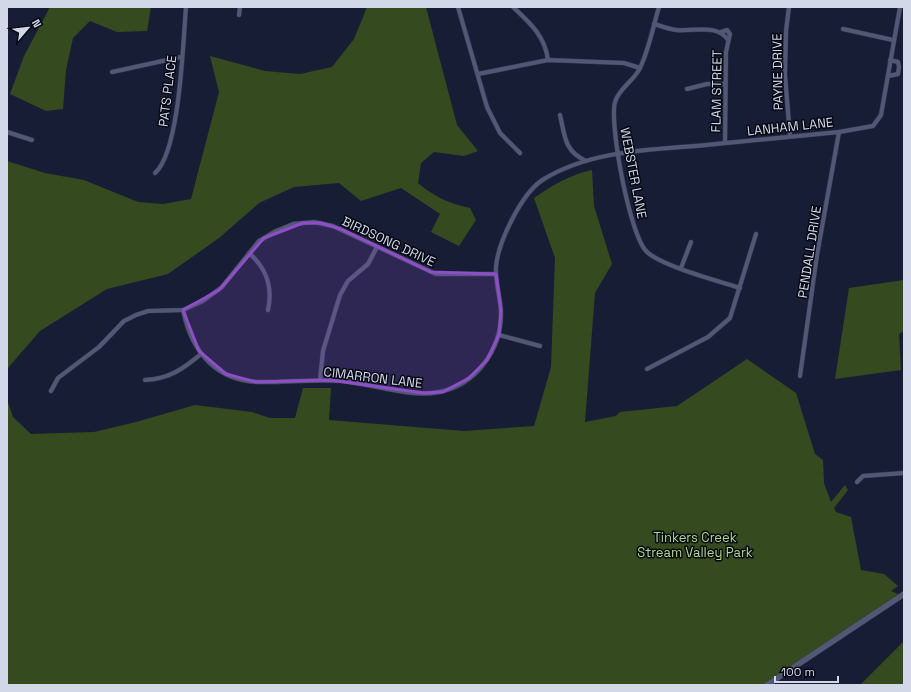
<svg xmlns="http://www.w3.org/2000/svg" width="911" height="692" font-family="'Space Grotesk',sans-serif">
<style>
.green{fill:#354a1f}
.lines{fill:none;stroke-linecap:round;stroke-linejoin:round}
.minor-casing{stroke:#36384e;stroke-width:5}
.secondary-casing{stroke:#36384e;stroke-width:6}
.minor{stroke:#515876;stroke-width:4}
.secondary{stroke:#515876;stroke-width:5.5}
.marked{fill:#8d4ec7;fill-opacity:0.2;stroke:#8d4ec7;stroke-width:3;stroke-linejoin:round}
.labels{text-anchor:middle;stroke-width:3;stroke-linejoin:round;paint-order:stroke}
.street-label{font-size:13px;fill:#d3d8e9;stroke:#060813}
.park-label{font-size:13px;fill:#afd88a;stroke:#060813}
</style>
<rect width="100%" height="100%" fill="#181d36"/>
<!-- green -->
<g class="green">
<polygon points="50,7 151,7 147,31 117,32 90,21 73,38 66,70 63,109 46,111 10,94 24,56"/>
<path d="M 367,7 L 426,7 L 457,125 L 478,151 L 464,156 L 434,152 L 421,163 L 418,183 C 433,196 450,204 470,208 L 476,220 L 459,246 L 431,232 L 440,214 L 401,188 L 361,201 L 339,183 L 294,187 L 259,203 L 219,238 L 168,274 L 107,289 L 40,331 L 7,369 L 7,161 L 45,173 L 84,180 L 138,202 L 163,204 L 191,199 L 219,92 L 210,56 L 265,71 L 300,74 L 332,67 L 354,39 Z"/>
<path d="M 592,170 L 594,206 L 612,264 L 595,293 L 585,422 L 616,416 L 620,412 L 677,406 L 747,359 L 796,393 L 815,454 L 823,460 L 824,483 L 831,502 L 845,485 L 848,490 L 834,508 L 836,512 L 851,517 L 861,570 L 884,574 L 898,586 L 891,591 L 898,594 L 882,607 L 765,685 L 7,685 L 7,399 L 13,417 L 31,434 L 94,432 L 136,422 L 195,405 L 252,412 L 270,418 L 295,418 L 303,388 L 331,388 L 329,420 L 464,431 L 534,426 L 551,367 L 555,258 L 534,198 C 553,185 569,175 592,170 Z"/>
<polygon points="904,280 904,331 899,334 901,370 835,379 849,288"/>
<polygon points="904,641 904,685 860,685"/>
</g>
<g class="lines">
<!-- minor casing -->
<g class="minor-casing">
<g id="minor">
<polyline points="458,7 487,107 500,133 520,153"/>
<path d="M 513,7 C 530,23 545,36 548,60"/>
<path d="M 659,7 C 653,27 649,49 640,68 C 634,81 619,88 615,102 C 609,124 630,237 647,252 C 662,266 718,281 740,288"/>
<polyline points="789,7 786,31 785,75 790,136"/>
<polyline points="239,15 240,7"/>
<path d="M 654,24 C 661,26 668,29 676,30 C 693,32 717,23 728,40"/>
<polyline points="843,29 893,40"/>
<polyline points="721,32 727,30 730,34 726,52 725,143"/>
<polyline points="112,72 181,57"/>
<polyline points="478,74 548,60 624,63 640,68"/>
<polyline points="888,76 898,74 899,67 898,62 890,60"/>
<polyline points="687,89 707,84 725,84"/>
<path d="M 560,115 C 565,136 564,151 586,161"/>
<polyline points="7,132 32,140"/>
<path d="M 155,173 C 180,151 183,42 186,7"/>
<path d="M 249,253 C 267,269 273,287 268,310"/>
<polyline points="681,268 691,242"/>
<path d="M 183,310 C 192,353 217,383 264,382 C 290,382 316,379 342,381 C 372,384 410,398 439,392 C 476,385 501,350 501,314 C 501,298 495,283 496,267 C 498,242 522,192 544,179 C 592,150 651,150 706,145 C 750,141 795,136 839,132 L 873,126 L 881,115 L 900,7"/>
<polyline points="499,335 540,346"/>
<polyline points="647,369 708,337 730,318 756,234"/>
<polyline points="800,376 817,255 839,132"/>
<path d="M 145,380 C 169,379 183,369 201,354"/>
<polyline points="320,380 323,351 340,295 348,281 368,264 377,247"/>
<polyline points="51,391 58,378 99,347 124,321 136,315 148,311 183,310 203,301 222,287 259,241 276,231 293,224 314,222 333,226 436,274 496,274"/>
<polyline points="857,482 863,476 904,473"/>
</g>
</g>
<!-- secondary casing -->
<g class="secondary-casing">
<polyline id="secondary" points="767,685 904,594"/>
</g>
<!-- minor -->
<use href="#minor" class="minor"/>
<!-- secondary -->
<use href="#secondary" class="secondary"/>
</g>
<!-- marked area -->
<path class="marked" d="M 303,223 L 321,223 L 341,229 L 431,272 L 496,274 L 501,310 L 499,335 L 487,360 L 469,378 L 443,392 L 424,393 L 330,380 L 256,382 L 226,374 L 199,351 L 183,310 L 219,290 L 264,238 Z"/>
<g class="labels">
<!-- street labels -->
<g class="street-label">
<text transform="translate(777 72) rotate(-91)" y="5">PAYNE DRIVE</text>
<text transform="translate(167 91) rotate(-83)" y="5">PATS PLACE</text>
<text transform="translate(716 91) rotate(-89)" y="5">FLAM STREET</text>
<text transform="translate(790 126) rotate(-6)" y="5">LANHAM LANE</text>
<text transform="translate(634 173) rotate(79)" y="5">WEBSTER LANE</text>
<text transform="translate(389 241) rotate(25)" y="5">BIRDSONG DRIVE</text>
<text transform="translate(809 252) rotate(-81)" y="5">PENDALL DRIVE</text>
<text transform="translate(373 377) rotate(7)" y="5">CIMARRON LANE</text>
</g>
<!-- park labels -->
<g class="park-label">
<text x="695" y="542">Tinkers Creek<tspan x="695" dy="15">Stream Valley Park</tspan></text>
</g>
</g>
<!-- border -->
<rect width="911" height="692" fill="none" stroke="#d3d8e9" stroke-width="16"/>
<!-- north arrow -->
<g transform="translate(28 28) rotate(62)" stroke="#060813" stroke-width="3" paint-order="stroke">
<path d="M0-3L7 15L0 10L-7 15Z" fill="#d3d8e9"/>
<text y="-6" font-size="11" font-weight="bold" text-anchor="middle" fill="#d3d8e9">N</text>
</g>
<!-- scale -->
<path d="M775 676v6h63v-6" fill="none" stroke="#d3d8e9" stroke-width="2"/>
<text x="781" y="676" font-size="12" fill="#d3d8e9" stroke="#060813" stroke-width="3" paint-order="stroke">100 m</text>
</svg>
